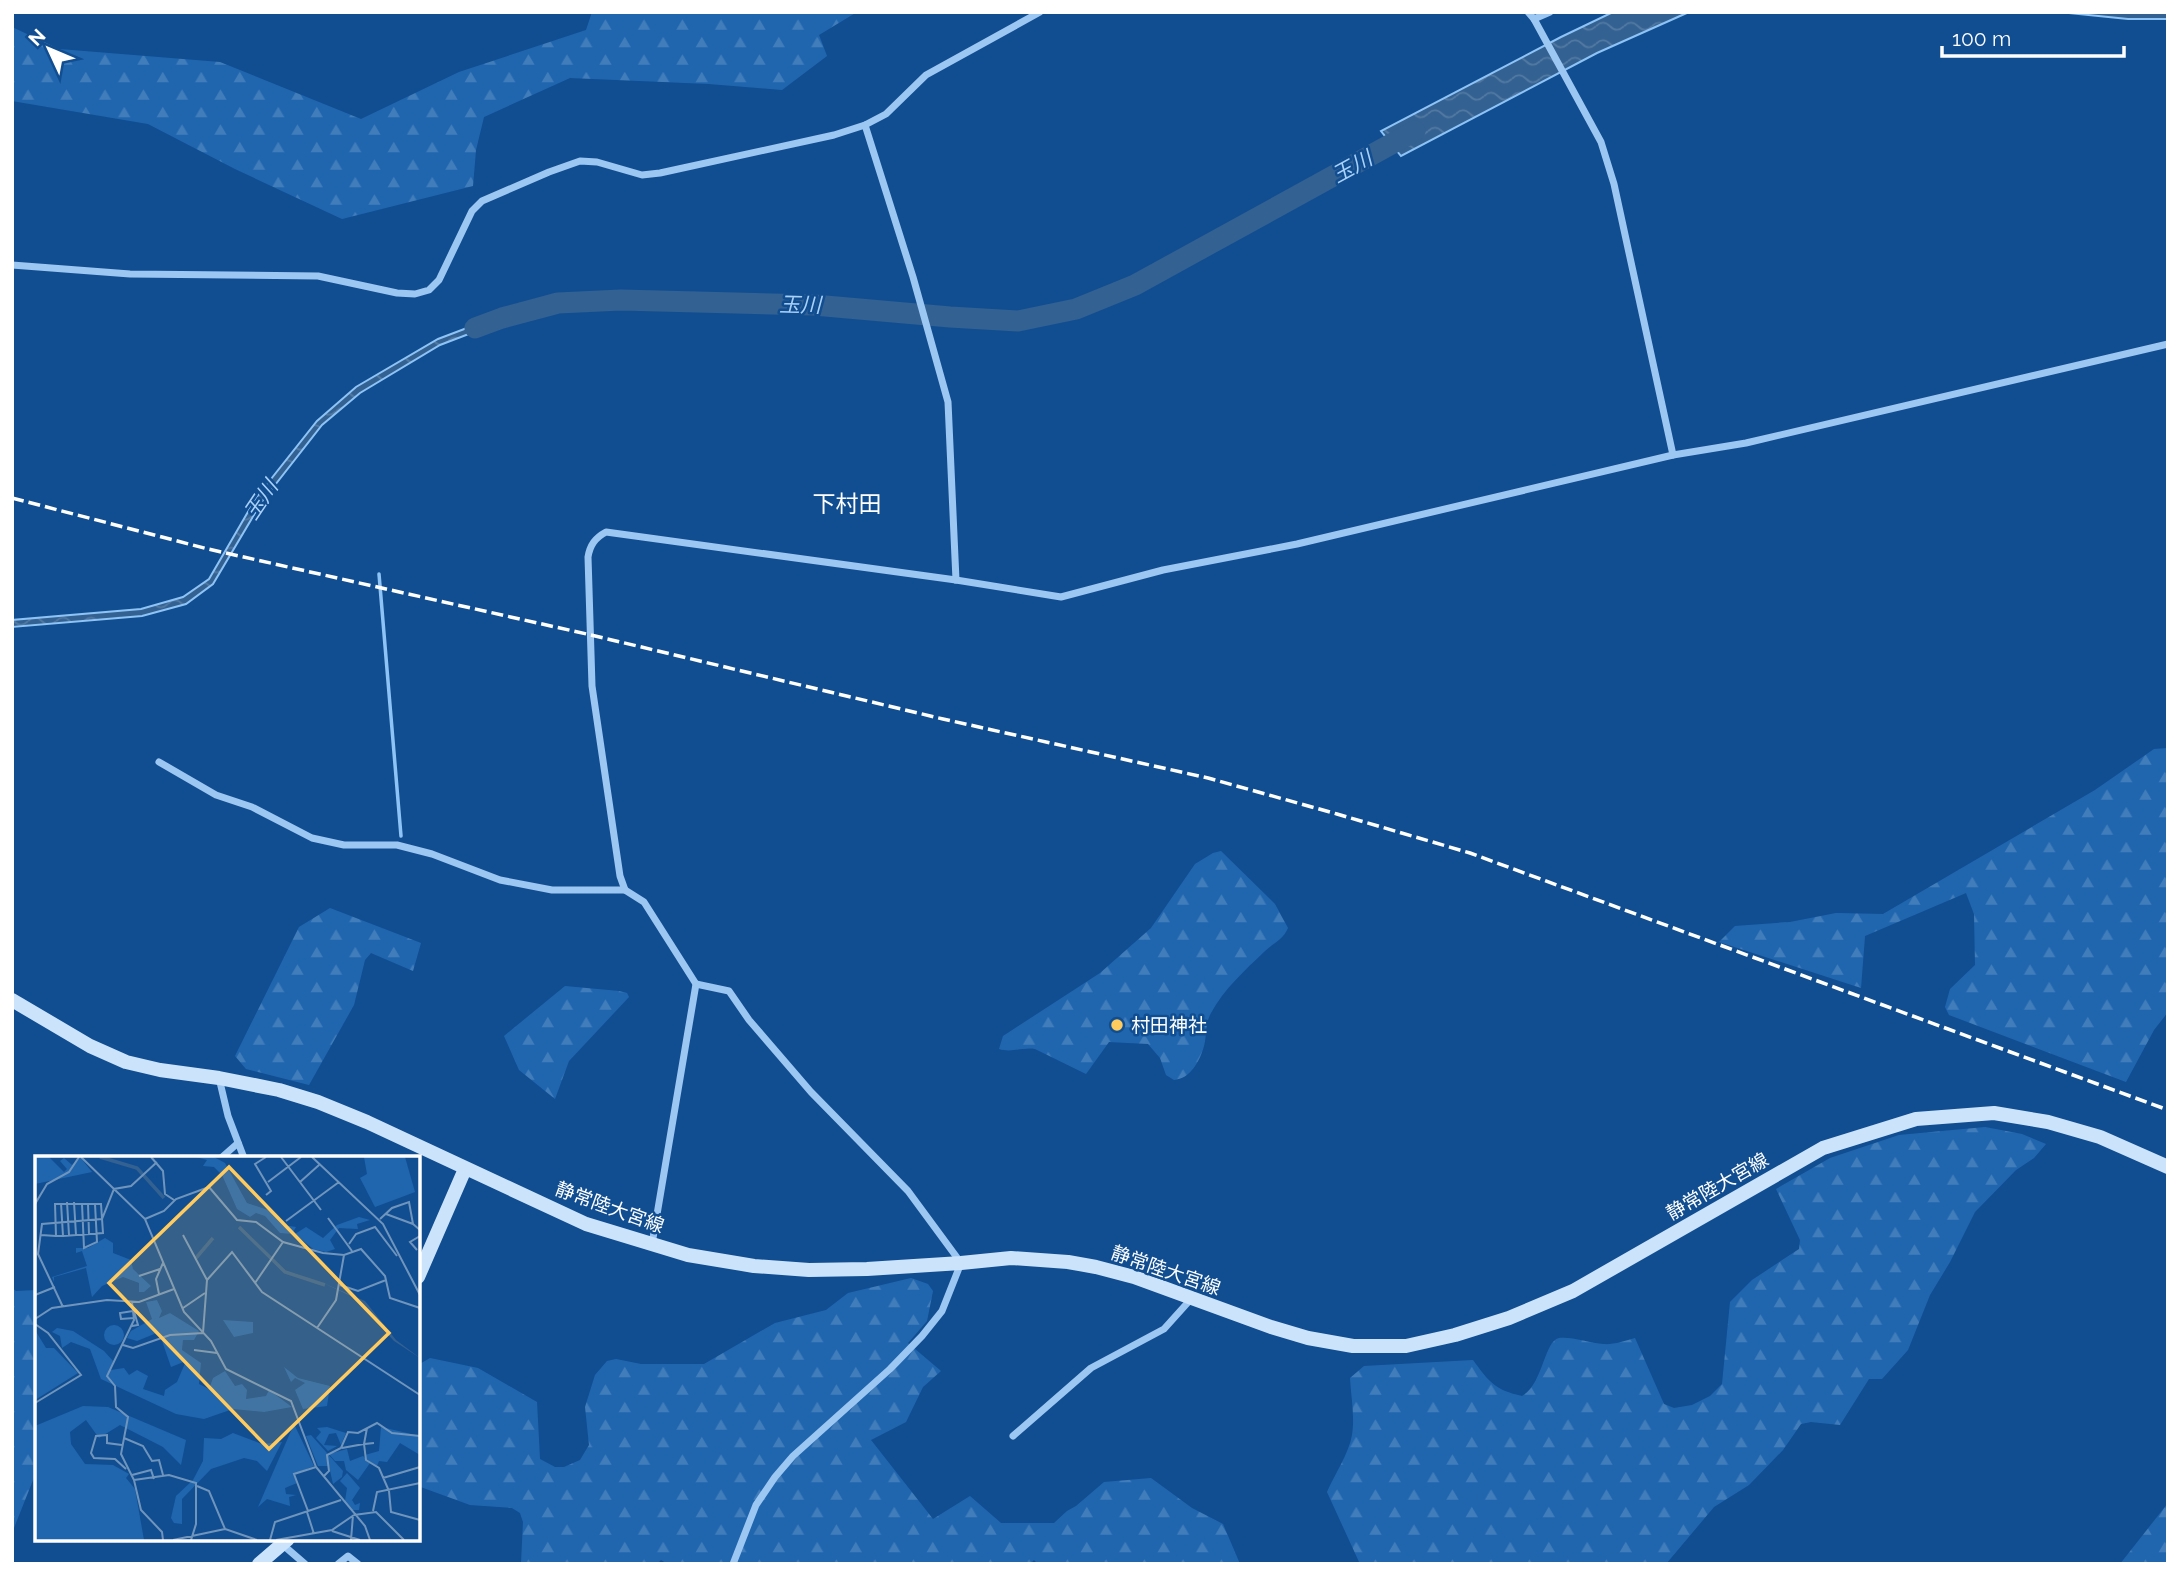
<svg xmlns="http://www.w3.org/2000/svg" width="2180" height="1576" font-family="Raleway,'Noto Sans JP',sans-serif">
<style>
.forest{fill:url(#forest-firs)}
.water{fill:url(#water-waves);stroke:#8ec3f6;stroke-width:2}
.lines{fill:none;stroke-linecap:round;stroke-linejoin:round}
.stream{stroke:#8ec3f6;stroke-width:3.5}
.river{stroke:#336192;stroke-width:21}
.street{stroke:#9dc7f3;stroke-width:7}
.secondary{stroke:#cce3fc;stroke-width:14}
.rail{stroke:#fff;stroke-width:3.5;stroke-dasharray:12 5;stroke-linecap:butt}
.poi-dot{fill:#ffca5e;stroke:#114e91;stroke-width:2.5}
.labels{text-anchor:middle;stroke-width:5;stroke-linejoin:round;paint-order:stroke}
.poi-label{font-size:19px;fill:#fff;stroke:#114e91;text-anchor:start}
.street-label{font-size:19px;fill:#fff;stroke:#114e91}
.water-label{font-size:21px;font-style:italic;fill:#a9d1fa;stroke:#114e91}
.quarter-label{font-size:23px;fill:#fff;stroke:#114e91}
.inset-river{fill:none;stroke:#336192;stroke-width:3.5}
.inset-road{fill:none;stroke:#7095bd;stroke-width:2}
.view{fill:#ffca5e;fill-opacity:0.15;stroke:#ffca5e;stroke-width:3.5}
.inset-edge{fill:none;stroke:#fff;stroke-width:3.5}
</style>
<defs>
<pattern id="forest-firs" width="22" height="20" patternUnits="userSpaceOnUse" patternTransform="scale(1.75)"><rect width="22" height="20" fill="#2066af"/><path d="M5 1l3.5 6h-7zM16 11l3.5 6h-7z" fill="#417dbb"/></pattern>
<pattern id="water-waves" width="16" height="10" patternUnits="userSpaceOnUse" patternTransform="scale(1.75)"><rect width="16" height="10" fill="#336192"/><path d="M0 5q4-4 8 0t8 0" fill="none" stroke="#5279a2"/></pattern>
</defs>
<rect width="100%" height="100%" fill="#114e91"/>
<!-- forest -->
<g class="forest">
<polygon points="592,12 857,12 819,35 827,56 782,90 709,84 570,78 484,117 476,150 473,186 342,219 235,169 148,124 12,101 12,27 59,49 220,62 361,119 459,72 586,30"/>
<polygon points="2168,748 2168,1012 2154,1030 2126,1082 1949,1015 1945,1007 1950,989 1975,965 1974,914 1966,893 1865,936 1861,988 1719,942 1735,926 1790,922 1836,913 1883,914 2095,790 2154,749"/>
<path d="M 1221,851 L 1275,904 L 1288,928 C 1283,940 1273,943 1265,951 C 1245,970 1224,989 1211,1013 C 1205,1023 1207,1035 1204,1046 C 1200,1061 1190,1079 1174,1080 L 1166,1075 L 1160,1058 L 1148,1044 L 1109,1042 L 1086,1074 L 1035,1049 C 1022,1047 1012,1053 999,1049 L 1003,1036 L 1100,973 L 1151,928 L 1195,864 L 1213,853 Z"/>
<polygon points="330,908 421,943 413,971 371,953 365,960 354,1005 309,1085 246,1069 235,1056 299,927"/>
<polygon points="565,986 619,991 627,993 629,997 569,1061 555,1099 519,1070 504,1036"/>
<path d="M 1985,1127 L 2022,1134 L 2046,1144 L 2034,1158 L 2016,1170 L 1975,1212 L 1950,1262 L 1930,1295 L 1908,1350 L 1882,1379 L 1869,1379 L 1840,1425 L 1811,1422 L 1801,1424 L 1783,1450 L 1749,1485 L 1714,1507 L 1666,1564 L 1360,1564 L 1327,1492 C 1335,1474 1349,1453 1352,1435 C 1355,1417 1351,1396 1350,1378 L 1364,1366 L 1473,1360 C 1489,1382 1495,1390 1522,1396 C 1543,1385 1544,1341 1559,1338 C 1569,1336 1591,1343 1603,1344 C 1613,1345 1625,1341 1635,1338 L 1664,1404 L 1674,1408 L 1692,1405 L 1710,1396 L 1722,1384 L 1730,1302 L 1752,1280 L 1799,1249 L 1800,1240 L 1776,1189 L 1830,1158 L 1899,1135 Z"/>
<polygon points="911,1278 928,1284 933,1291 927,1321 908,1343 941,1371 923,1387 906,1422 871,1440 933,1519 970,1496 1001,1523 1054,1523 1067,1511 1076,1506 1104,1482 1151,1478 1192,1508 1223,1524 1240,1564 1038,1564 1034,1560 1030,1564 668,1564 661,1560 657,1564 521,1564 523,1522 520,1513 512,1508 470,1505 418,1486 418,1365 430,1358 478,1368 537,1402 540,1459 555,1467 564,1467 580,1460 589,1445 585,1407 595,1375 607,1361 616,1359 641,1364 704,1364 775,1323 826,1310 848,1293"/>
<polygon points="12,1288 16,1291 37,1290 37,1470 12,1533"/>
<polygon points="2168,1503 2168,1564 2120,1564"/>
</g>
<!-- water -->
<g class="water">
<polygon points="1613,12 1689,12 1597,53 1401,156 1381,131 1561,37"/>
<polygon points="2059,12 2168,12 2168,19 2128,19"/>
<polygon points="501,315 503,321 440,345 360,393 322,425 261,503 213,584 186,604 142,616 12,627 12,620 141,609 183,597 209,579 256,498 317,421 356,387 438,339"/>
</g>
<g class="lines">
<!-- stream -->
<polyline class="stream" points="379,574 401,836"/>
<!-- river -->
<polyline class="river" points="475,328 502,318 558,303 621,300 814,305 950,317 1018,321 1076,309 1135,285 1415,131"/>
<!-- street -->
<g class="street">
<polyline points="1528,12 1534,19 1601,142 1614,184 1673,455"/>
<polyline points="1534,19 1550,12"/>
<polyline points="865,125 913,277 948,402 956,580"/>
<polyline points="12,265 130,274 318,276 397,293 415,294 429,290 439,280 472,211 482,201 549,172 580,161 597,162 642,175 660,173 834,135 865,125 886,114 926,75 1040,12"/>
<polyline points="159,762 216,795 252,807 312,838 344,845 397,845 432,854 500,880 552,890 625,890 644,902 696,984 652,1244"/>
<path d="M 625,890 L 620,876 L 592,686 L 588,557 C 590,545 595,538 606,532 L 956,580 L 1061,597 L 1163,570 L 1297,544 L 1673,455 L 1746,443 L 2168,344"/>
<polyline points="696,984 729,991 749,1020 811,1092 908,1191 961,1263 942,1311 922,1336 890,1369 793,1456 775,1477 756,1505 733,1564"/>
<polyline points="219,1078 228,1116 244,1158"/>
<polyline points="221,1158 238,1143"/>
<polyline points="1013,1436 1091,1368 1164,1329 1191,1299"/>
<polyline points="283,1545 305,1564"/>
<polyline points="338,1564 348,1556 358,1564"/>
</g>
<!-- secondary -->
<g class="secondary">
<polyline points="12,1000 90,1046 126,1062 160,1070 219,1078 279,1090 318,1102 367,1122 586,1224 688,1255 754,1266 809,1270 867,1269 961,1263 1011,1258 1068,1262 1096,1267 1134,1277 1271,1327 1308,1338 1353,1346 1406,1346 1455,1335 1509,1318 1573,1291 1823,1148 1916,1119 1994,1113 2048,1122 2100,1137 2168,1167"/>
<polyline points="418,1277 465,1169"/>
<polyline points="259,1564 288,1539"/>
</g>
<!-- rail -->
<polyline class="rail" points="12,498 208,549 591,635 943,719 1208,778 1337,814 1470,853 2168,1110"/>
</g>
<!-- markers -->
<circle class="poi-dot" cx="1117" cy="1025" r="7"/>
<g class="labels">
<!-- poi labels -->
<g class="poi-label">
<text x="1131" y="1032">村田神社</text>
</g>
<!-- street labels -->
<g class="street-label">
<text transform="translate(1717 1186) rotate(-30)" y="7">静常陸大宮線</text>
<text transform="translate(610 1207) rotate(20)" y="7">静常陸大宮線</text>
<text transform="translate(1166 1270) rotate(19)" y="7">静常陸大宮線</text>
</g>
<!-- water labels -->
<g class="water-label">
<text transform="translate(1352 167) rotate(-29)" y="7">玉川</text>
<text transform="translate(800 305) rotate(1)" y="7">玉川</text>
<text transform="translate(261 500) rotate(-56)" y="7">玉川</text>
</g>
<!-- quarter labels -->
<g class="quarter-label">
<text x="847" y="512">下村田</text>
</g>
</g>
<!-- overview -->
<g transform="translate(35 1156)">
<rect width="385" height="385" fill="#114e91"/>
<path d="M 0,1 L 14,1 L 29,16 L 32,13 L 25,5 L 29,2 L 37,9 L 45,1 L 57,16 L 0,28 ZM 161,1 L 179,1 L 190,7 L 212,47 L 239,56 L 248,69 L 261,71 L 257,78 L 245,77 L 230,60 L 221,57 L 215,61 L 202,53 L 187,19 L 179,11 L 168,10 L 172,4 ZM 329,1 L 370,1 L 380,36 L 340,51 L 325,22 L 332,18 ZM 324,61 L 335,64 L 322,68 L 323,73 L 304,72 L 295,84 L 300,93 L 291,96 L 278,93 L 260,78 L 271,71 L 288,82 L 302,69 ZM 70,82 L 78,87 L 78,97 L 96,104 L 98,113 L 116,130 L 109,136 L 104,136 L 104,127 L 88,121 L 67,130 L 57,141 L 51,112 L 19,121 L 19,126 L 17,121 L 52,110 L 47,95 L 41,97 L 41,92 L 53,92 ZM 122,144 L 127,155 L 124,162 L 135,157 L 164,175 L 159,184 L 148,184 L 147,194 L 166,207 L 164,228 L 174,233 L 178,222 L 190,215 L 200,230 L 207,228 L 212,234 L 211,243 L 231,240 L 234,234 L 257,251 L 229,256 L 198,253 L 169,263 L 141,258 L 66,223 L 55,193 L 36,186 L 27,192 L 25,180 L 17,176 L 22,172 L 38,175 L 69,195 L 78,205 L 76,214 L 89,212 L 94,219 L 102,214 L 113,220 L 108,233 L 129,240 L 130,234 L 142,226 L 151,205 L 136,211 L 124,176 L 102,185 L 92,182 L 96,175 L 117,163 L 111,146 ZM 188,164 L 218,166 L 218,177 L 199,181 ZM69 179a10 10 0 1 1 20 0a10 10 0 1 1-20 0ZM 0,174 L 11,192 L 19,192 L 43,217 L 0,244 ZM 249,211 L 263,222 L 295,230 L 292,250 L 268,253 L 260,234 L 270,227 L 260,222 L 256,226 ZM 48,250 L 73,251 L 151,284 L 146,309 L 128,291 L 85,269 L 64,282 L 51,264 L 35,276 L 36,288 L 50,308 L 78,309 L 94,318 L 91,322 L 100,333 L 109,384 L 0,384 L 0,270 ZM 259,268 L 279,310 L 259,318 L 262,327 L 250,332 L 251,338 L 261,339 L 254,341 L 255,350 L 232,343 L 223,351 ZM 292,271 L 311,277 L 306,289 L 301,277 L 294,278 L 289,289 L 302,290 L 293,295 L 281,282 L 286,276 L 282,272 ZM 346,271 L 385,280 L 385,299 L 365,287 L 352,306 L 344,305 L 342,310 L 331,303 L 330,299 L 344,295 ZM 198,277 L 227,288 L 247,286 L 232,315 L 222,305 L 209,302 L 176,313 L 147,343 L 147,368 L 139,367 L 136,362 L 141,340 L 158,324 L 168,305 L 169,282 L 186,283 ZM 276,279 L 308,315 L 307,321 L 298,328 L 294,310 L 283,310 L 271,280 ZM 312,293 L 315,305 L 328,300 L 335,307 L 323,324 L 311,314 L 309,305 L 300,305 L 294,298 ZM 312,317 L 325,332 L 317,344 L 320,349 L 325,347 L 324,354 L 316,354 L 310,345 L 312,332 L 305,325 Z" fill="#2066af"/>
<path d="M 286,126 L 330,145 L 361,184 L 385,202 L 359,185 L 320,142 Z" fill="#336192"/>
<path class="inset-river" d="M 65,1 L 102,12 L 129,42M 204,71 L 250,116 L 290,129M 161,102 L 178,82"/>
<path class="inset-road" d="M 46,1 L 110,63 L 149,156 L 176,185 L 191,213 L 256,245 L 281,311 L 330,370 L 335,384M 116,1 L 128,15 L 130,38 L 139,44M 246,1 L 286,54M 277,1 L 348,68 L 385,139M 233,26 L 266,1M 265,26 L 284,9M 231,39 L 236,35 L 220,8 L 231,1M 32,46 L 34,79M 39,46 L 41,79M 26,47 L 28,80M 0,48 L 12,28 L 34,16 L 44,1M 47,48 L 49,92 L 62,86 L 60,48M 53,48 L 54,78M 351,58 L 378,68M 293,62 L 317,95M 110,63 L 129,55 L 141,43 L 174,31 L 202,64 L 221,66 L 248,86 L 288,97 L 309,99 L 326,93 L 350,120 L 355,142 L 385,152M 345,63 L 357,52 L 374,46 L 378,68 L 385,74M 251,65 L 304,26M 0,71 L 0,93M 6,79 L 21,80 L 28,80 L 68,77 L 66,48 L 20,48 L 21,80M 148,79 L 172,124M 314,88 L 321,78 L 340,71 L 362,100M 382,94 L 375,86 L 385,80M 104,120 L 125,113M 220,127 L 248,86M 305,129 L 323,135 L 351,124M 124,138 L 121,123 L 128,107M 0,139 L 20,131M 97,146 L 99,164 L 72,220 L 80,230 L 81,251 L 93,261 L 86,298 L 99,324 L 106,354 L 127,376 L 128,384M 28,151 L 3,98 L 7,68 L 67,63 L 79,33 L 96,30 L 122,6M 148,152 L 170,137M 98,155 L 85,157 L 86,163 L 99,162M 0,163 L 17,152 L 72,144 L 104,146 L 139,133M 0,168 L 13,177 L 46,219 L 0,247M 97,170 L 103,169 L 98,152M 282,172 L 301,144 L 309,99M 88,189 L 98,192 L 135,179 L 168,177 L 172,124 L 197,96 L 227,136 L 385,239M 159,194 L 182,197M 332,272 L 329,288 L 339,287M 89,282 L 108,290 L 117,305 L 124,304 L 128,319M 87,289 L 72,287 L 72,279 L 61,280 L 56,297 L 59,302 L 80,303 L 91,313M 307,292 L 329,288 L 331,304 L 344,312 L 354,335 L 356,356 L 385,364M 97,319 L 116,314 L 119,323M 288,321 L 294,315 L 292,299 L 306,292 L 313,276 L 323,277 L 342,267 L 357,277 L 385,280M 348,322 L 385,311M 99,324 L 134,319 L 161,327 L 161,368 L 156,384M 162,330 L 174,335 L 190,373 L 222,384M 273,355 L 259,318 L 281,311M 338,355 L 342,336 L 385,327M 272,356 L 279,378M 319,359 L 341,356 L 369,384M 297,375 L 325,384M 138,384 L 190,373M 235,384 L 240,366 L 306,344M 241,384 L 297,374 L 319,359M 316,384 L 318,359"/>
<path class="view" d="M 194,11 L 354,177 L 234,293 L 74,127 Z"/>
<rect width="385" height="385" class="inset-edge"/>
</g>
<!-- border -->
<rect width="2180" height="1576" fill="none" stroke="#ffffff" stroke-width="28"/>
<!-- north arrow -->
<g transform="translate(49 49) rotate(314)" stroke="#114e91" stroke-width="5" paint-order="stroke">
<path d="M0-5L12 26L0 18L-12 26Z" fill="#ffffff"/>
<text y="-10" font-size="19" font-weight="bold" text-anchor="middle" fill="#ffffff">N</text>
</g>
<!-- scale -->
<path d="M1942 46v10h182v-10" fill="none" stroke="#ffffff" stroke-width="3.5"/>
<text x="1952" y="46" font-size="21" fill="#ffffff" stroke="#114e91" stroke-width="5" paint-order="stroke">100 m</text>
</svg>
